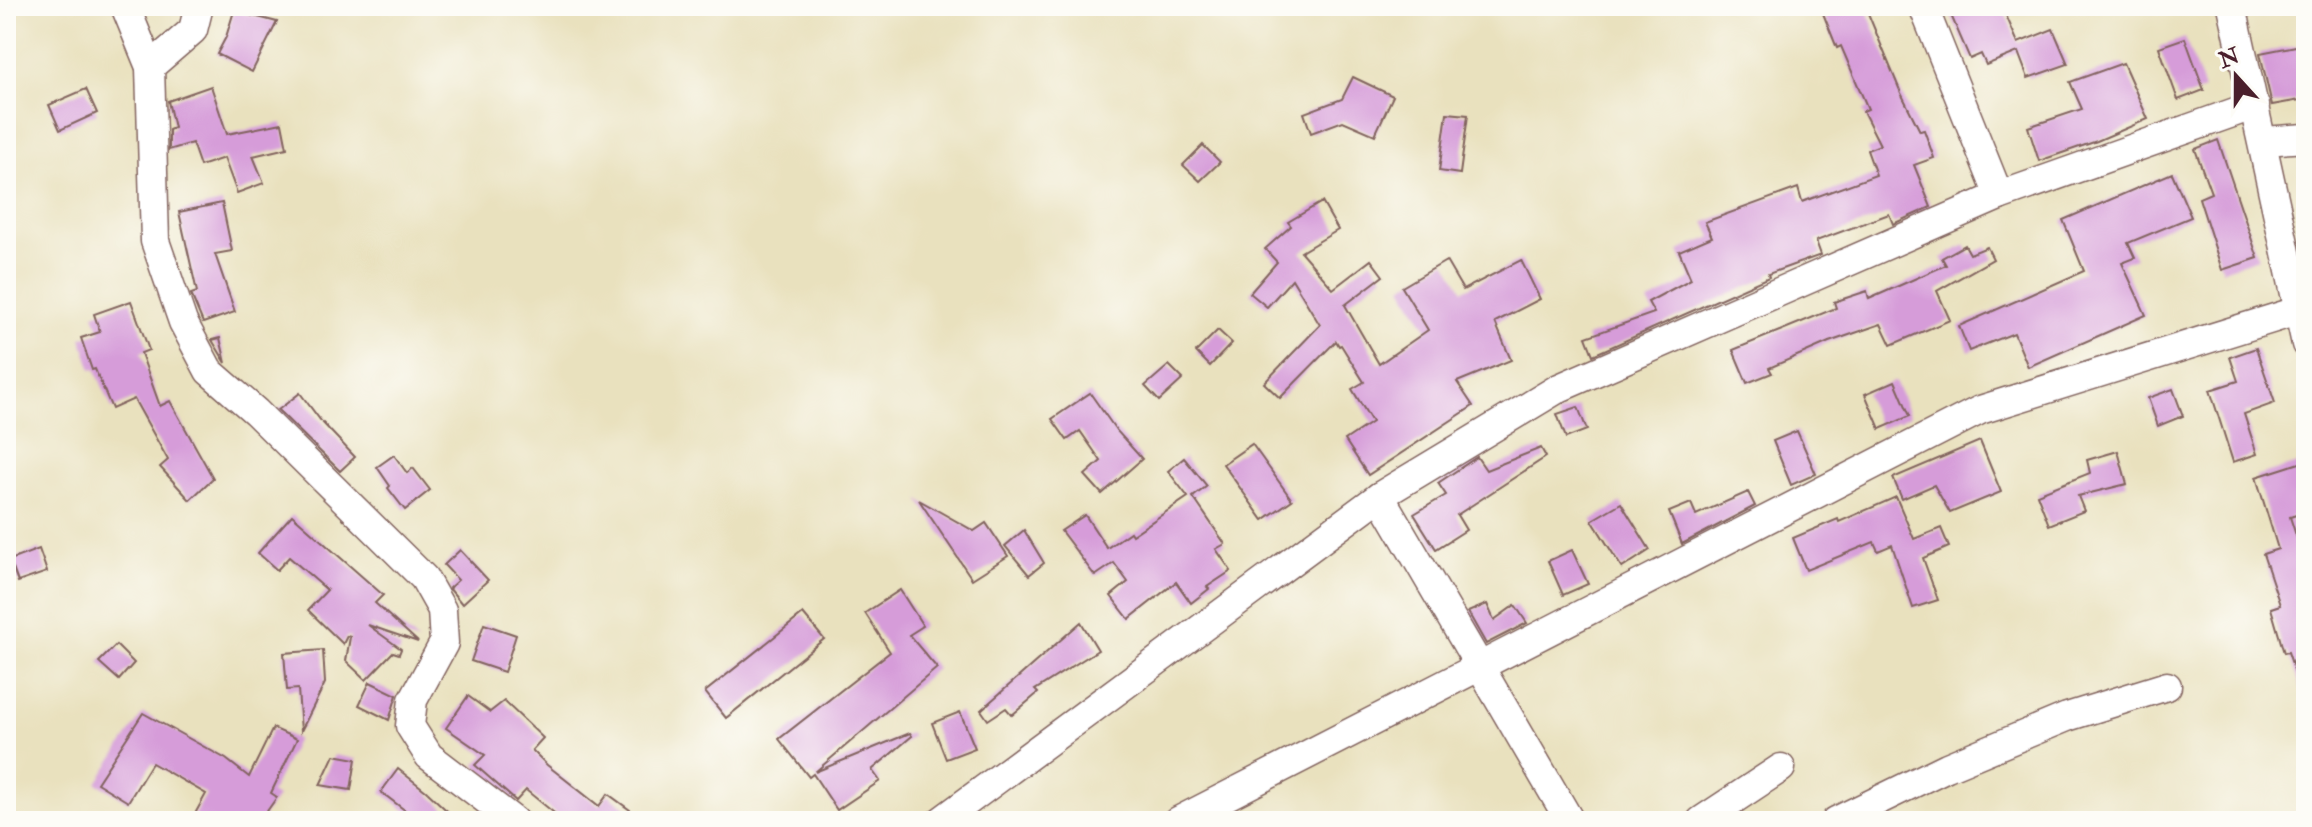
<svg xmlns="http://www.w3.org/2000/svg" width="2312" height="827" font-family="'IM FELL Double Pica',serif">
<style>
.building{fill:#d69cd9}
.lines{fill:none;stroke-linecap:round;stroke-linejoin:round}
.street-casing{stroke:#82635e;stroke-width:31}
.street{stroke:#fff;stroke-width:28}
</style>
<rect width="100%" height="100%" fill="#fdfcf7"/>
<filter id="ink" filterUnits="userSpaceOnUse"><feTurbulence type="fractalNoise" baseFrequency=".0125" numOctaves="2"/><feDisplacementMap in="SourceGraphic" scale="16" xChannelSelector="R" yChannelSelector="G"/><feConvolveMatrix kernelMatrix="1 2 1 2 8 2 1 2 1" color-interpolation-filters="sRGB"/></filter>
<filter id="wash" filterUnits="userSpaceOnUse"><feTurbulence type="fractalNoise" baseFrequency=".006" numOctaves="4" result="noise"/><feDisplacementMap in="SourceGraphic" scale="32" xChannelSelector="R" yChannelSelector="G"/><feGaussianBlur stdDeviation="1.8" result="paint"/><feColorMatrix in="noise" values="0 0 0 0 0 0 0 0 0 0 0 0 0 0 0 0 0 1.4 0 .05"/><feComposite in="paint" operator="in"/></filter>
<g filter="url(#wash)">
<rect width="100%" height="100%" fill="#e9e1be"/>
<g id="blocks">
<!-- building -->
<g class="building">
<polygon points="1820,6 1865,6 1901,93 1920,131 1924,130 1934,158 1914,165 1931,207 1893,224 1889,214 1816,241 1821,255 1768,274 1769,277 1593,355 1586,337 1654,313 1648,302 1691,279 1679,251 1712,237 1705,222 1798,188 1802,202 1876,175 1867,150 1880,145 1863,111 1868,109 1841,46 1837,48"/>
<polygon points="1947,6 2002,6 2018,43 2053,29 2068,64 2028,78 2018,52 1986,65 1981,54 1970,59"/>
<polygon points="234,11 277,22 252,72 217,54 226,37"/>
<polygon points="2185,38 2204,90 2178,100 2159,47"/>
<polygon points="2306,44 2306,99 2272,105 2260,53"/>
<polygon points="2123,63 2148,119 2097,141 2039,161 2028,127 2082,109 2070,82"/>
<polygon points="1353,77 1393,96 1375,135 1343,121 1311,133 1304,113 1342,99"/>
<polygon points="211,86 227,134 282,123 287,148 253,156 264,183 237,193 224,158 200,166 192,143 169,150 169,130 174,128 168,101"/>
<polygon points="86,89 97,113 60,130 49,105"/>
<polygon points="1447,113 1468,115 1460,174 1439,171"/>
<polygon points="2218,140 2258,258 2222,270 2199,198 2211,193 2195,149"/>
<polygon points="1203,145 1220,162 1200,181 1183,165"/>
<polygon points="2172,173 2191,217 2128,243 2135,258 2122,263 2146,315 2028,367 2014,333 1969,351 1959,326 2084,271 2063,220"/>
<polygon points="1322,202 1338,230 1301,252 1333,289 1371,260 1383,276 1345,305 1379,364 1428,330 1402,287 1446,261 1463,290 1521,260 1540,299 1495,322 1511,360 1457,382 1473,406 1368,475 1345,440 1372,422 1352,389 1364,382 1341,345 1339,346 1336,341 1280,398 1264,383 1320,325 1292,279 1267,307 1250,293 1277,262 1265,249 1291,226 1288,222"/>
<polygon points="222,203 232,251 215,254 235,312 203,323 191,294 197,292 179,212"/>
<polygon points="1965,245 1970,254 1987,247 1993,259 1937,291 1950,320 1891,345 1881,324 1829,342 1769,368 1772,373 1747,383 1733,350 1836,308 1834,302 1867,291 1869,299 1946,265 1942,258"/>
<polygon points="131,301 149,350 141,353 160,406 170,401 213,478 190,500 160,467 168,460 134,399 112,409 95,369 92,370 81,338 100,332 94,314"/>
<polygon points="1218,330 1232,343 1210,366 1196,352"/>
<polygon points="220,338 226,363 212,340"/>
<polygon points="2256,348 2275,403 2244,414 2257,454 2233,462 2210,390 2238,381 2230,357"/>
<polygon points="1169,365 1183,379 1159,401 1145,386"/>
<polygon points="1895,381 1910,416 1880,429 1865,394"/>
<polygon points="2173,389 2183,416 2158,426 2148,398"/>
<polygon points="300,393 321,421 355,457 340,471 278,410"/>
<polygon points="1090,393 1116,430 1142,459 1102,494 1085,475 1101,461 1080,431 1067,440 1052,419"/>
<polygon points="1578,407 1587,430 1566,438 1557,414"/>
<polygon points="1797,431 1816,474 1791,485 1773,441"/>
<polygon points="1980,441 2001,492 1950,513 1934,485 1902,499 1893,478"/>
<polygon points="1252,444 1292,500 1263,520 1223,464"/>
<polygon points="1541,448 1546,457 1457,515 1466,530 1436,549 1414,514 1446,495 1438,483 1477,457 1486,470"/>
<polygon points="2118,451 2127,484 2078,496 2084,511 2049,525 2037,494 2090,473 2087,460"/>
<polygon points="394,455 407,473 413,468 430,490 405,510 388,488 390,486 377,467"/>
<polygon points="1184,458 1207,486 1193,497 1225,544 1216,549 1231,571 1207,587 1209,589 1191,603 1176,582 1129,619 1111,596 1128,582 1114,563 1095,576 1061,531 1085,515 1107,548 1130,532 1132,535 1188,497 1168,471"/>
<polygon points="2306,461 2306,512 2290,517 2306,566 2306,693 2302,694 2288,652 2284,653 2271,608 2280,605 2263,554 2278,549 2256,477"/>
<polygon points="1748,492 1755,506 1682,544 1669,512 1691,503 1696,515"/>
<polygon points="1896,497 1914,539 1941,528 1949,547 1923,558 1938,600 1913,608 1892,545 1878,551 1874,542 1806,570 1793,538 1838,519 1839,522"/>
<polygon points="919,500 974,531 986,523 1008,556 972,579"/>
<polygon points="1621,503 1650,550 1622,568 1592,520"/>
<polygon points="292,515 383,595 375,603 418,642 368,625 401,649 399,654 393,652 366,680 346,661 350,637 347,636 343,644 308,610 327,590 289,557 277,570 258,553"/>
<polygon points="1024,530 1044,563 1029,575 1005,546"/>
<polygon points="39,549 47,572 18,582 10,560"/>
<polygon points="460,550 488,580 462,604 449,588 458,580 444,565"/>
<polygon points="1572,550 1588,584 1563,595 1548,561"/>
<polygon points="900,590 923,626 909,635 937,668 815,772 910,733 912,736 872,770 880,781 837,810 813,774 809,777 779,739 890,652 865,613"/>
<polygon points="1487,604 1494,620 1515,605 1527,623 1486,644 1468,612"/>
<polygon points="803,614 824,639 726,718 705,692"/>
<polygon points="1081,622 1098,650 1035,690 1038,693 1012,715 1006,708 988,720 981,710"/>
<polygon points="484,624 516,635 504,672 471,661"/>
<polygon points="116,645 134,663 119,680 99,662"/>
<polygon points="323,650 325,683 301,731 298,689 287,690 284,653"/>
<polygon points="370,682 397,695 389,720 359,705"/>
<polygon points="468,696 490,712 504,701 543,738 532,750 547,765 599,806 608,794 645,821 564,821 526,790 516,801 475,765 485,755 446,728"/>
<polygon points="960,712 975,748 946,759 932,723"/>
<polygon points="143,713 226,759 249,777 273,728 297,739 271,793 277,797 260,821 191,821 206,794 152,763 128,802 97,783"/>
<polygon points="334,755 356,759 351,790 320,785"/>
<polygon points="398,769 426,791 458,821 419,821 381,792"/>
</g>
</g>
</g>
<g filter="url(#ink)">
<use href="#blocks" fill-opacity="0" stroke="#82635e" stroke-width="2"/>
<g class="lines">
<!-- street casing -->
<g class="street-casing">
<g id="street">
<polyline points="125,6 150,67 155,241 183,322 209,371 256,412 424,578 442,610 444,643 413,700 410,726 429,756 514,821"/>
<polyline points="1923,6 1999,196"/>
<polyline points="2232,6 2306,344"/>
<polyline points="150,67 193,30 199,6"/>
<polyline points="2264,141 2306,138"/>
<polyline points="1380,496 1570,821"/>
<polyline points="941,821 1380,496 1559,388 1999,196 2255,105"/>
<polyline points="1178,821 1980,410 2297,311"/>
<polyline points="1701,821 1781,768"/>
<polyline points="1836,821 1947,767 2067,717 2167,686"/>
</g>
</g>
<!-- street -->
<use href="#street" class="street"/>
</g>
</g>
<!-- margin -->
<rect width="2312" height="827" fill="none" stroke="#fdfcf7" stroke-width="32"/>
<!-- north arrow -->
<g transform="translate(2236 76) rotate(339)" stroke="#fdfcf7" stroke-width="6" paint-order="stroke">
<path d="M0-6L14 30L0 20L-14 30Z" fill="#4a1f2b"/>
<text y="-12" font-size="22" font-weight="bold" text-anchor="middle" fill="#4a1f2b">N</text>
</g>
</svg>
